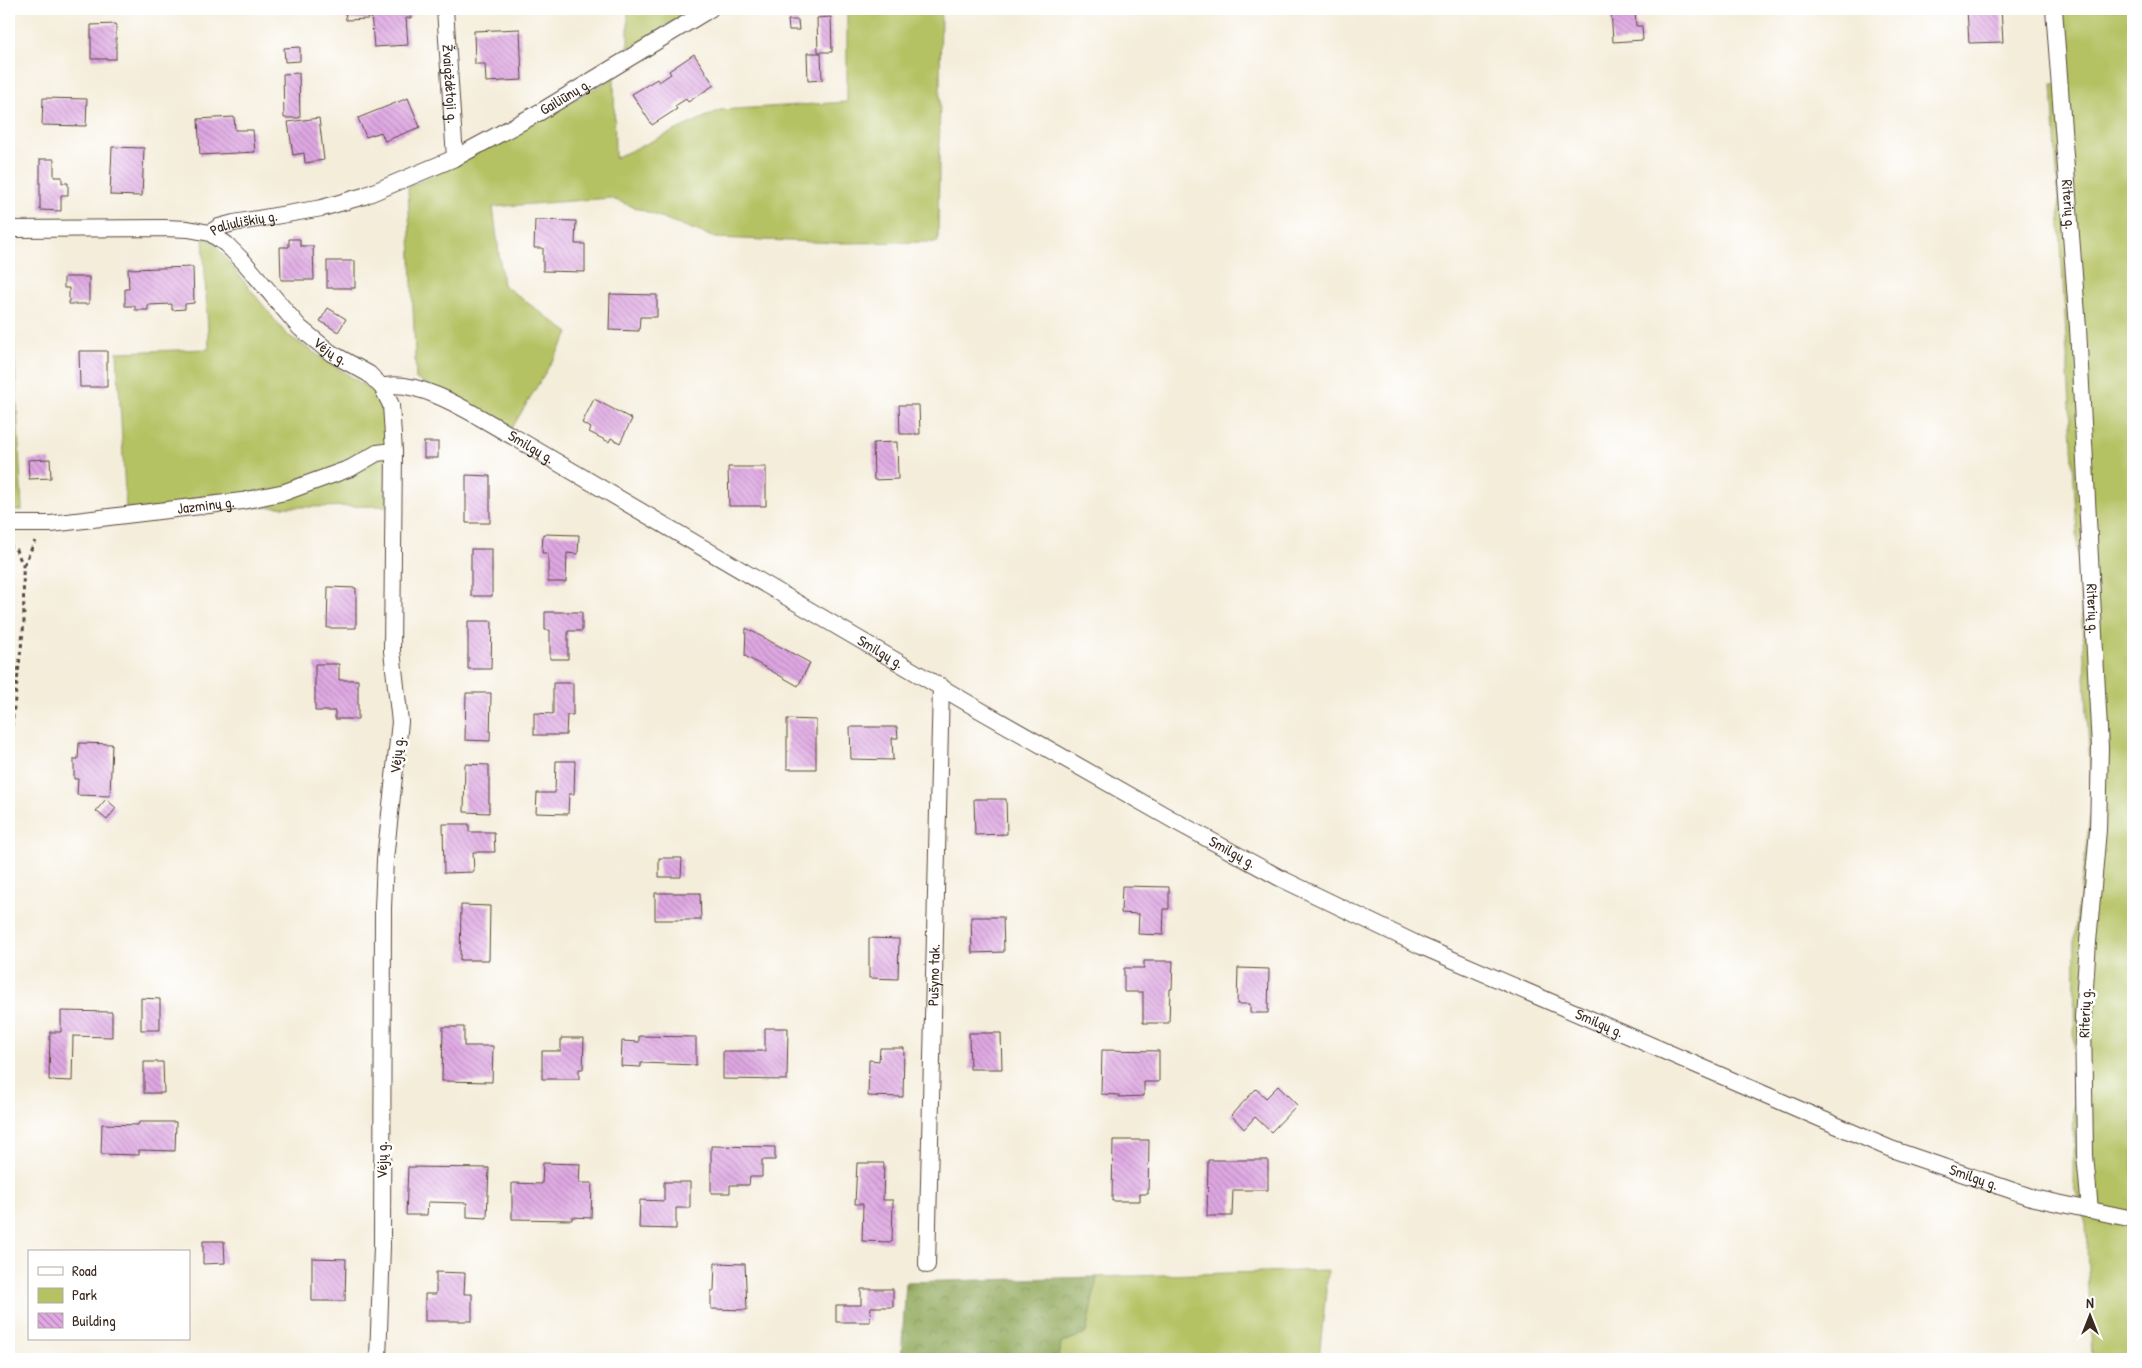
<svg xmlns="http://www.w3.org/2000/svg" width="2142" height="1368" font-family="'Patrick Hand',sans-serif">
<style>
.green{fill:#b5c264;stroke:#787641}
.forest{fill:url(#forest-crowns);stroke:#66693c}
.building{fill:url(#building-back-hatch)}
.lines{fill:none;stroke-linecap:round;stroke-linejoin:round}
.street-casing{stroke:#57473a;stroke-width:18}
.path{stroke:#57473a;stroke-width:3;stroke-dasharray:4 4;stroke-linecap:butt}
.street{stroke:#fff;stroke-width:16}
.labels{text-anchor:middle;stroke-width:5;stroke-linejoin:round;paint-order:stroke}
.street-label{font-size:15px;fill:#3b2a1e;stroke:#fff}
</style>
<defs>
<pattern id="forest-crowns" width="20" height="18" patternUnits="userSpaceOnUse" patternTransform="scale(1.25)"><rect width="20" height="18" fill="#90a85a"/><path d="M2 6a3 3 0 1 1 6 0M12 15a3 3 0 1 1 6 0" fill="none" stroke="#77894a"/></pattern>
<pattern id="building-back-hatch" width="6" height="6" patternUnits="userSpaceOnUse" patternTransform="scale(1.25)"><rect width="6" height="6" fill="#dfa8e3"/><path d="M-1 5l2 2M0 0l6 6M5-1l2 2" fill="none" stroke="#b689b7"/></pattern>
</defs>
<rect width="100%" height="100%" fill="#fff"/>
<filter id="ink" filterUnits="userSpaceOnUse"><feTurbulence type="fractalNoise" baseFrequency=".02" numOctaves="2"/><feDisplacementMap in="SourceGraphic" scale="10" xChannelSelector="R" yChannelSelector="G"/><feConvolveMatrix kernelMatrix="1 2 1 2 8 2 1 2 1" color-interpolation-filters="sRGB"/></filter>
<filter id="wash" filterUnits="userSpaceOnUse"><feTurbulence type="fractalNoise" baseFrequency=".0096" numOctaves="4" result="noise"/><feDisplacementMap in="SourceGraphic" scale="20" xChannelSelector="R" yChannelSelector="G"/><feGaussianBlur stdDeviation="1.12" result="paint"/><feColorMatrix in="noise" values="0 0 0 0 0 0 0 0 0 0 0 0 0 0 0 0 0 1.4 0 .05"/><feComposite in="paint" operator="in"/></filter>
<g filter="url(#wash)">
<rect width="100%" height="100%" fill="#f4edda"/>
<!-- green -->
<g class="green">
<polygon points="628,9 694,9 628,49"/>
<polygon points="847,9 941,9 938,242 837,243 716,238 610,198 493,207 503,285 569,333 512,428 416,379 408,187 455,165 614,78 615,158 720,110 847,102"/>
<polygon points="2062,9 2133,9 2133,1359 2092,1359 2086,1224 2073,1183 2075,931 2092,802 2052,84 2066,83"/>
<polygon points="203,238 212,241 286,334 376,393 387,421 387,506 126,509 117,352 209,349"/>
<polygon points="9,243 22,510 9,511"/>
<polygon points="1328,1270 1319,1359 1059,1359 1061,1343 1086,1333 1097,1277"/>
</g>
<!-- forest -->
<polygon class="forest" points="1097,1277 1086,1333 1061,1343 1059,1359 901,1359 906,1282"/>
<g id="blocks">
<!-- building -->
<g class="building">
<polygon points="345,9 368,9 368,19 346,20"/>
<polygon points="380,9 411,9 411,18 406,18 408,45 374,47 371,14 381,13"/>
<polygon points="1611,9 1635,9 1636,26 1642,26 1643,40 1613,42"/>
<polygon points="1967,9 2001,9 2003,42 1969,43"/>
<polygon points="831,17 832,52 818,52 817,18"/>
<polygon points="788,20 798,20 799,30 789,30"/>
<polygon points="116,24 116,59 91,59 91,25"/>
<polygon points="520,29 522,80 486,82 485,64 475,64 474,31"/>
<polygon points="300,47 300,61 285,62 284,48"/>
<polygon points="807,53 821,53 822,80 808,81"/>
<polygon points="694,54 714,85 688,102 686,99 675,106 677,109 652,125 632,94 657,79 659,82 671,74 669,71"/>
<polygon points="299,73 300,118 284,118 283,74"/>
<polygon points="43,98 87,99 86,126 42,125"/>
<polygon points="408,98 420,127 385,141 381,132 366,137 358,118"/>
<polygon points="234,117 235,130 253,130 255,152 200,155 198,119"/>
<polygon points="319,118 324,160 305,163 304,153 293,155 288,122"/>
<polygon points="112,147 144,148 142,196 110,195"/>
<polygon points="40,159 54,159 54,177 62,177 62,183 68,183 68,195 61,195 61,211 40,210"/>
<polygon points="535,220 576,221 575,244 585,244 585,272 543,271 543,248 534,248"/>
<polygon points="289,239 300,239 300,246 313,246 314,280 281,280 280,247 289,247"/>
<rect x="327" y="261" width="28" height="27"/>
<polygon points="193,267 194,303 185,304 185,309 172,310 172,304 148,305 148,310 135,310 135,306 125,306 125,289 129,289 128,269"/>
<polygon points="64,277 89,277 89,304 69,304 69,288 64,288"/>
<polygon points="610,294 657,295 657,317 640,317 639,331 609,330"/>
<polygon points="328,308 346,319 338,332 320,321"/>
<polygon points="79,351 107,351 107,387 80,387"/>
<polygon points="594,399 632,419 620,443 611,438 609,442 589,432 591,428 582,423"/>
<polygon points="899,405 919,405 920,434 900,434"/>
<rect x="424" y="442" width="14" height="16"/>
<polygon points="897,442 898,479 874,480 873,443"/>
<polygon points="50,459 51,478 29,479 28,460"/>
<polygon points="728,467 766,467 766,506 729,506"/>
<polygon points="466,475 490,476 490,523 466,523"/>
<polygon points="543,534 579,535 578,554 567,553 566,582 548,582 548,553 542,553"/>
<rect x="471" y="549" width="21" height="47"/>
<polygon points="328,587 356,588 356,628 327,628"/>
<polygon points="545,612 582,612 582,631 568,631 568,659 550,659 550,630 545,630"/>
<polygon points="468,621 492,621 491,669 468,669"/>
<polygon points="746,628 810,663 798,686 745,656"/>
<polygon points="315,664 339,664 339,680 358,680 358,719 335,719 335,711 315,711"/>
<polygon points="553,683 573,683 573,715 567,715 566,735 534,735 534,713 553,714"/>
<polygon points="466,693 491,693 490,741 465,740"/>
<polygon points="787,719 816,720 816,769 787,769"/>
<polygon points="850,727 897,727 898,738 892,738 893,760 851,759"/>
<polygon points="79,743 112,744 110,796 77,795 78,779 74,779 74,759 78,759"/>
<polygon points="556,761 575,761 574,794 569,794 568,814 536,813 537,793 555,793"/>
<polygon points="465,764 489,765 489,813 464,812"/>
<polygon points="106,799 116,808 107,820 96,811"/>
<polygon points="974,799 1006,799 1007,834 975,835"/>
<polygon points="443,824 469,824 469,832 494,832 495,852 473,852 474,872 444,873"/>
<polygon points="659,858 682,858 681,877 659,877"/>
<polygon points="1122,886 1169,887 1169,909 1164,909 1163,935 1138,934 1139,914 1121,913"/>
<polygon points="655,893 700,893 701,920 655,920"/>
<polygon points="461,905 490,906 489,960 460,960"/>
<polygon points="971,917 1003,917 1004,952 972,953"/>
<polygon points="869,938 899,939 898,979 869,978"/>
<polygon points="1144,961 1173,961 1172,989 1170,989 1169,1023 1143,1023 1143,992 1124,992 1124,968 1144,968"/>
<polygon points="1238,968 1269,969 1268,1013 1250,1013 1250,1004 1237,1004"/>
<polygon points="141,998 160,999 160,1030 141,1030"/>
<polygon points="61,1011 112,1012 112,1037 73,1036 72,1081 49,1080 50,1032 61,1032"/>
<polygon points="443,1027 464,1027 464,1046 493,1046 492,1082 442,1081"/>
<polygon points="765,1028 788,1028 787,1080 723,1079 723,1051 765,1051"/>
<polygon points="969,1033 1001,1033 1002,1069 970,1069"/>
<polygon points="9,1036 10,1036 11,1059 9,1059"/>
<polygon points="639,1036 696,1037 696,1065 641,1063 641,1067 621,1066 622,1041 639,1042"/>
<polygon points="561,1038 584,1038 583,1069 579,1069 579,1079 542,1079 542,1051 561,1051"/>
<polygon points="880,1048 904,1048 903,1097 868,1096 869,1060 879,1061"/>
<polygon points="1102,1050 1159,1051 1159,1082 1144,1082 1144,1096 1119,1097 1119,1095 1101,1094"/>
<polygon points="144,1062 163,1062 164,1093 144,1093"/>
<polygon points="1278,1086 1297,1105 1271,1132 1255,1117 1244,1129 1231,1115 1256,1089 1266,1098"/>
<polygon points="139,1122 176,1122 175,1151 139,1150 139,1155 101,1154 102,1124 138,1125"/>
<polygon points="1113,1140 1149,1140 1148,1194 1140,1194 1140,1201 1112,1201"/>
<polygon points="711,1146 775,1147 775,1160 762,1160 762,1177 750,1177 749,1185 730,1185 730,1193 711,1193"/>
<polygon points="1208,1160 1268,1160 1268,1190 1233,1190 1232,1216 1207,1216"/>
<polygon points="543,1163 580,1164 579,1183 592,1183 591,1218 572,1217 572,1220 512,1219 512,1183 542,1184"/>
<polygon points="857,1163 884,1163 883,1200 893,1200 892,1242 862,1241 863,1204 855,1204"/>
<polygon points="408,1167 489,1168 487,1218 467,1217 467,1203 428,1202 427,1215 406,1215"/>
<polygon points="664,1182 690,1182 690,1208 676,1208 676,1229 639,1228 640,1200 664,1201"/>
<polygon points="203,1241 224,1241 225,1263 203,1264"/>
<polygon points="312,1258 346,1259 345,1301 312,1301"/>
<polygon points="715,1263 745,1264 747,1310 711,1309 711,1291 714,1291"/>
<polygon points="436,1272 465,1273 464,1294 472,1294 472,1321 425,1321 425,1294 436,1294"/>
<polygon points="861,1289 893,1289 893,1307 871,1307 870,1322 836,1322 836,1305 861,1305"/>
</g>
</g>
</g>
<g filter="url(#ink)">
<use href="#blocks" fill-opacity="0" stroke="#57473a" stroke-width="1"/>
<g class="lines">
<!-- street casing -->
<g class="street-casing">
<g id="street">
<path id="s1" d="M 445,9 L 455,158"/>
<path id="s2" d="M 2054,9 L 2078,328 L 2100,748 L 2098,830 L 2088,942 L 2083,1017 L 2085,1155 L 2090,1210"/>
<path id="s3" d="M 9,229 L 164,228 L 188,229 L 210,233 L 226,244 L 244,262 L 300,328 L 331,353 L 369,374 L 382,387 L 391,405 L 394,451 L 392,651 L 400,722 L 385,860 L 383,908 L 382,1246 L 378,1359"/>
<path id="s4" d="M 210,233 L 219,227 L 234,223 L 322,208 L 364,196 L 455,158 L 540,112 L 710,9"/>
<path id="s5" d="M 382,387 C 419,376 481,419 514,437 L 978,709 L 1173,820 L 1280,878 L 1421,946 L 1891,1149 L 2034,1198 L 2133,1219"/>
<path id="s6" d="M 9,524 L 51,524 L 242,501 L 285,492 L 351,468 L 377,453 L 394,451"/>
<path id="s7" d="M 927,1265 L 941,686"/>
</g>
</g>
<!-- path -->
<g class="path">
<polyline points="9,544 16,550 23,565 24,623 9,749"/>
<polyline points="24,565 35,541"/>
</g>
<!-- street -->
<use href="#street" class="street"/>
</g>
</g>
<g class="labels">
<!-- street labels -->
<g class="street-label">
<text dy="5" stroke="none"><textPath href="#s1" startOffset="75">Žvaigždėtoji g.</textPath></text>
<text dy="5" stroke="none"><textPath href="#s4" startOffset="384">Gailiūnų g.</textPath></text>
<text dy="5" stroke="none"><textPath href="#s2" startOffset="196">Riterių g.</textPath></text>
<text dy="5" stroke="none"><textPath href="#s4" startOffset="36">Paliuliškių g.</textPath></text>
<text dy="5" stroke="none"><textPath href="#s3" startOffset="371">Vėjų g.</textPath></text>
<text dy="5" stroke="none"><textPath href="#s5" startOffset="164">Smilgų g.</textPath></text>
<text dy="5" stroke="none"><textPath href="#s6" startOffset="198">Jazminų g.</textPath></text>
<text dy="5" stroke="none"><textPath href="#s2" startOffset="601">Riterių g.</textPath></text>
<text dy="5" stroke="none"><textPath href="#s5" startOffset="569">Smilgų g.</textPath></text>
<text transform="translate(397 755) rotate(-85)" y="5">Vėjų g.</text>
<text dy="5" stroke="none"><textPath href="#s5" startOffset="974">Smilgų g.</textPath></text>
<text dy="5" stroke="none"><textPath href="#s7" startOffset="290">Pušyno tak.</textPath></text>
<text transform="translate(2085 1013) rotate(-88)" y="5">Riterių g.</text>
<text dy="5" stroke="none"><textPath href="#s5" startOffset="1379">Smilgų g.</textPath></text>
<text transform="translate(382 1160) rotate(-90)" y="5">Vėjų g.</text>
<text dy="5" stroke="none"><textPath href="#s5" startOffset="1784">Smilgų g.</textPath></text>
</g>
</g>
<!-- margin -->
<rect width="2142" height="1368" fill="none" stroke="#fff" stroke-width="30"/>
<!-- legend -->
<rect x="28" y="1250" width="162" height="90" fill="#ffffff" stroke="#b1aaa5"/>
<rect x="38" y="1267" width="25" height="8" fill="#ffffff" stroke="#b1aaa5"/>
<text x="72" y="1276" font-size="15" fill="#3b2a1e">Road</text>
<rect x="38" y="1288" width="25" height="15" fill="#b5c264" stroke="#b1aaa5"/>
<text x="72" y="1300" font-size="15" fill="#3b2a1e">Park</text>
<rect x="38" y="1313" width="25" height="15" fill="url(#building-back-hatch)" stroke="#b1aaa5"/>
<text x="72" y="1326" font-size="15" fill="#3b2a1e">Building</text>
<!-- north arrow -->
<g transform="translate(2090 1316)" stroke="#ffffff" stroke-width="4" paint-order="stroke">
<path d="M0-4L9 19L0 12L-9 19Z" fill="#3b2a1e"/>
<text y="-8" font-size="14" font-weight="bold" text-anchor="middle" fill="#3b2a1e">N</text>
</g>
</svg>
